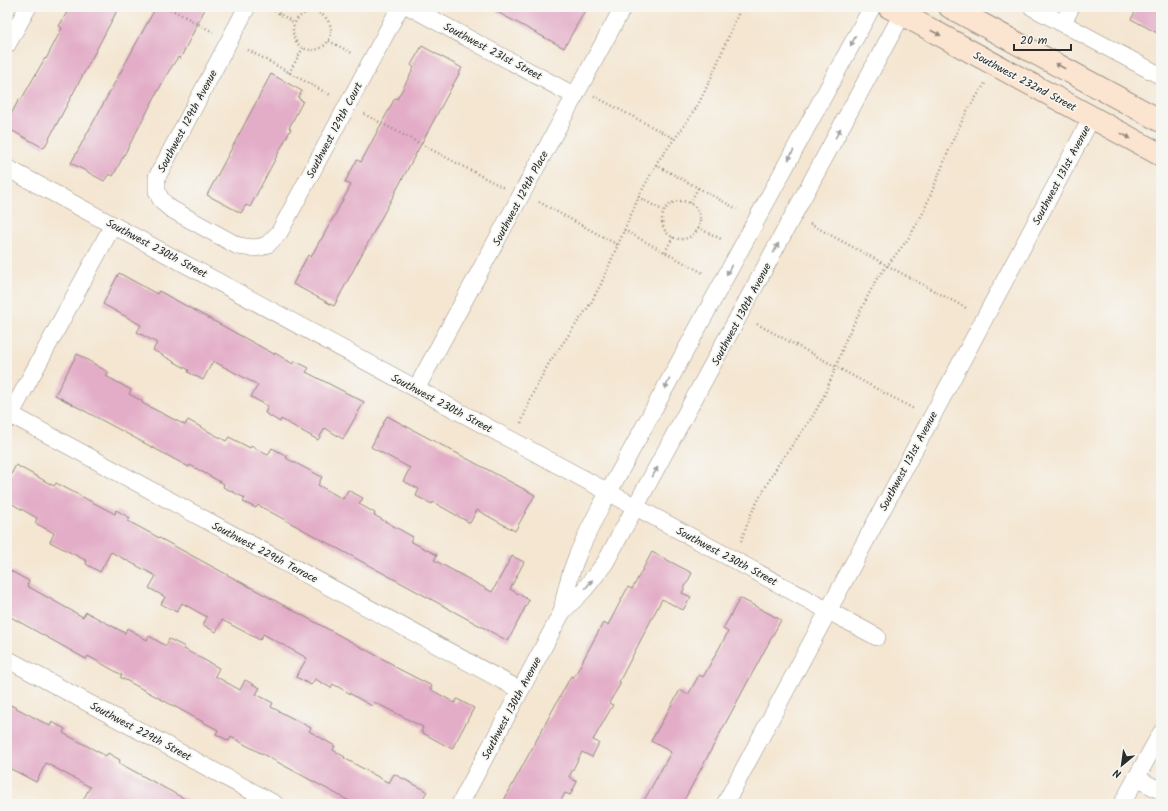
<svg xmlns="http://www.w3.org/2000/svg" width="1168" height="811" font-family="Kalam,sans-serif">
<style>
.building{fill:#e3adc7}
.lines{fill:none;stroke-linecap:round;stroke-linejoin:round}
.street-casing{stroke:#90887e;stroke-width:18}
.secondary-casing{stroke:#90887e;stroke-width:24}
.path{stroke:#90887e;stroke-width:2.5;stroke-dasharray:1 3;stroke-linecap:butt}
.street{stroke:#fff;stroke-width:17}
.secondary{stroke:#fce5d0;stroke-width:22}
.oneway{fill:#94887e}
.oneway2{fill:#a0a0a0}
.labels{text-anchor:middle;stroke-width:3.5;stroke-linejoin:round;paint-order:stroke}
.street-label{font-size:11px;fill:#2b2b2b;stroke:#f6f6f2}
</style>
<rect width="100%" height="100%" fill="#f6f6f2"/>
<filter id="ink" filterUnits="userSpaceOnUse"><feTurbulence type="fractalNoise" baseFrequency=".025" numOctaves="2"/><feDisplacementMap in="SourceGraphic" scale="8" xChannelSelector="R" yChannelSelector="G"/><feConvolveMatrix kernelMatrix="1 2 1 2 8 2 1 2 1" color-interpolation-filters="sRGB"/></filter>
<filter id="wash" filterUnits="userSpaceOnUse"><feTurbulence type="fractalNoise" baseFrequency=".012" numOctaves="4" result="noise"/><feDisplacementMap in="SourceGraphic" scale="16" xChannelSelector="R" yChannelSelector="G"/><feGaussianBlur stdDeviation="0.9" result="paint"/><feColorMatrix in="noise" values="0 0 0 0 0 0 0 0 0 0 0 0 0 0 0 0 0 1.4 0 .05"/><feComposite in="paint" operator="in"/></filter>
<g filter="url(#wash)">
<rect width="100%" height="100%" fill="#f4e6d1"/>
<g id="blocks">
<!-- building -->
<g class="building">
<polygon points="70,7 119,7 44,148 7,128 7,122 19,99 21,100 45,58 46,59 62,28 59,26"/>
<polygon points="156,7 206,7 180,59 178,57 167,74 113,176 109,174 104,181 71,163"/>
<polygon points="488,7 587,7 564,48"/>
<polygon points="1138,7 1161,7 1161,35 1131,19"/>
<polygon points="422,46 462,68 334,306 293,284 308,255 311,257 320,240 321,240 332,220 351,185 345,182 357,160 361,162 395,98 397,99 414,68 411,65"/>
<polygon points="271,74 302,91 298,98 303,101 289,128 291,129 250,207 246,205 241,213 207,195"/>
<polygon points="119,273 157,294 159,291 274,354 275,353 293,364 295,361 309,368 306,372 364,402 343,439 325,428 318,440 281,419 280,422 265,413 268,406 251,397 258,385 213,361 203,380 188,372 189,370 153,350 157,343 137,332 141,325 103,304"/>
<polygon points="77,354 108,372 106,376 131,390 129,394 142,401 142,403 185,425 188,420 226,441 229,437 250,448 251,446 268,455 272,448 287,456 286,458 322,477 318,485 343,499 348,490 363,498 359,504 375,513 374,515 413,537 410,541 437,555 434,560 492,592 512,556 524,562 510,589 529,600 508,641 276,515 258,505 256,508 243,502 245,498 223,487 224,484 190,465 189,467 55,395"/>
<polygon points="387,416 535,495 515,531 477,510 470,523 433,502 432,504 416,496 419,489 403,481 410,468 371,447"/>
<polygon points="16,465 54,486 56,483 115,514 116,510 130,518 128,521 335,633 394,665 393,666 432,686 430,689 455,703 457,699 474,708 452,749 421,732 423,727 374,702 372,706 333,684 331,688 315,679 311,685 296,677 307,658 263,634 260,640 222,620 216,632 203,625 207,617 182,603 177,612 161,604 165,597 149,588 156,576 111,552 100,572 86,564 87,561 50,542 54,533 35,523 37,518 7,501 7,482"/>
<polygon points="652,552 692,573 682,593 691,597 683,610 662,599 619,682 621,683 609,703 613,705 593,740 599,743 592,757 582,752 569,777 577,782 570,795 565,793 559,804 502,804 571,676 574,677 603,623 608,625 628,587 632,589"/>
<polygon points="7,569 29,581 27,586 83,617 86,612 125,633 127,628 147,640 149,636 166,646 169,639 185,647 184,649 219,668 215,676 240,690 245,680 260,688 256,694 273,703 271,707 311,728 309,731 335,746 333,750 345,757 344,758 389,783 394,774 427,791 420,804 355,804 231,737 229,741 216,734 218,730 120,677 122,675 88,656 86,659 7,615"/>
<polygon points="740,598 781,620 682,804 642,804 671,752 651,741 680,690 688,695 699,675 703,677 728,632 723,629"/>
<polygon points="7,703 50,726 52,722 65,729 63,733 106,756 108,753 120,760 119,763 194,804 81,804 90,787 46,763 36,782 7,767"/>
</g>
</g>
</g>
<g filter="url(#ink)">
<use href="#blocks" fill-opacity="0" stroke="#90887e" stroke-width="1"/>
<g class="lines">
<!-- street casing -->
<g class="street-casing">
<g id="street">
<polyline points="247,7 157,177 157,191 160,198 165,204 171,209 238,246 253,248 261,247 268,244 279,233 400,7"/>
<polyline points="410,7 575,96"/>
<polyline points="1032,7 1161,76"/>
<polyline points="1063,24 1071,7"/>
<polyline points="7,45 28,7"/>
<polyline points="7,168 877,637"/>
<polyline points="416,389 623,7"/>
<polyline points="10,414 520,690"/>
<polyline points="7,421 113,225"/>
<polyline points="562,612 584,590 605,563 906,7"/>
<polyline points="7,659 275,804"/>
<polyline points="1136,778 1161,791"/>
<path d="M 460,804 L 562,612 C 568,571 581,545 600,508 L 872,7"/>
<polyline points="725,804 1092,117"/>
<polyline points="1122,804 1161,733"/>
</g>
</g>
<!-- secondary casing -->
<g class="secondary-casing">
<g id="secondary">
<polyline points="889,7 1161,155"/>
<polyline points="950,7 1161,121"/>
</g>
</g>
<!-- path -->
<g class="path">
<polyline points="167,7 213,32"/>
<polyline points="271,9 295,23"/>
<circle cx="312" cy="31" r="19"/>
<polyline points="279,14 283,7"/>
<polyline points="329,41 352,53"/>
<polyline points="248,50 332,96"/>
<polyline points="289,73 303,48"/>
<polyline points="594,96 675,139"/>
<polyline points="364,114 504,188"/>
<polyline points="656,165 737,209"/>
<polyline points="638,197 664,211"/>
<circle cx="681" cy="220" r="19"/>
<polyline points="539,202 618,245"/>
<polyline points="690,203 698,188"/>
<polyline points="810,224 968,309"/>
<polyline points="698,228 721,239"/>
<polyline points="624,230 703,273"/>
<polyline points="665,252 673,237"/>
<polyline points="757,324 914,409"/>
<polyline points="521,423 533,393 549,363 591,303 601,284 639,196 658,161 682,129 699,103 711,78 741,7"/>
<polyline points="741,541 751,514 761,495 778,465 811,419 823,398 836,367 845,341 876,280 908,239 923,213 954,138 967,111 986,82"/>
</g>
<!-- street -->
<use href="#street" class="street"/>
<!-- secondary -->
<use href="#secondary" class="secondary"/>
</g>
<!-- one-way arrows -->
<defs><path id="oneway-solid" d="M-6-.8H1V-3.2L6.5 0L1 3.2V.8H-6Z"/></defs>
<g class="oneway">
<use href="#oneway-solid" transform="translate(936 33) rotate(28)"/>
<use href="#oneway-solid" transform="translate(1060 66) rotate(-152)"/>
<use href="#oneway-solid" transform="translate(1126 136) rotate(29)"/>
</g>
<g class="oneway2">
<use href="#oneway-solid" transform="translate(853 41) rotate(118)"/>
<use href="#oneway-solid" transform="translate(838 133) rotate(-62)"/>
<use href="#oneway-solid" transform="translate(791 155) rotate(118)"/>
<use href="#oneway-solid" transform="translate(776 248) rotate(-62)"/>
<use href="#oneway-solid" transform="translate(729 270) rotate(118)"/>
<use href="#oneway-solid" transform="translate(667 384) rotate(118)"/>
<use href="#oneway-solid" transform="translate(655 472) rotate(-61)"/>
<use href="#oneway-solid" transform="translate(589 584) rotate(-51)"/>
</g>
</g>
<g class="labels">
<!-- street labels -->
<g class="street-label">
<text transform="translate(493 51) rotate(28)" y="4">Southwest 231st Street</text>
<text transform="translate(1025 81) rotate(28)" y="4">Southwest 232nd Street</text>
<text transform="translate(187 121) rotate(-62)" y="4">Southwest 129th Avenue</text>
<text transform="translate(334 130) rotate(-62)" y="4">Southwest 129th Court</text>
<text transform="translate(1061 175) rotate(-62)" y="4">Southwest 131st Avenue</text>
<text transform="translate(520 198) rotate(-62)" y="4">Southwest 129th Place</text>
<text transform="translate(157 248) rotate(28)" y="4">Southwest 230th Street</text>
<text transform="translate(741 314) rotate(-62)" y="4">Southwest 130th Avenue</text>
<text transform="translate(442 403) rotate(28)" y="4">Southwest 230th Street</text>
<text transform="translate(908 461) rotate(-62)" y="4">Southwest 131st Avenue</text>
<text transform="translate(265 552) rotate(28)" y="4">Southwest 229th Terrace</text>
<text transform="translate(727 556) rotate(28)" y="4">Southwest 230th Street</text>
<text transform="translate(511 708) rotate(-62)" y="4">Southwest 130th Avenue</text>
<text transform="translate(141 731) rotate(28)" y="4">Southwest 229th Street</text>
</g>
</g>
<!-- margin -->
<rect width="1168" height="811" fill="none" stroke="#f6f6f2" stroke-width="24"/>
<!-- north arrow -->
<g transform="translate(1122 765) rotate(209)" stroke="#f6f6f2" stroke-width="3" paint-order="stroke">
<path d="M0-3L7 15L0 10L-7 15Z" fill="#2b2b2b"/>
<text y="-6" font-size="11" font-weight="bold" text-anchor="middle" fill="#2b2b2b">N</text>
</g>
<!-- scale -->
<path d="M1014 44v6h57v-6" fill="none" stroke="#2b2b2b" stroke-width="2"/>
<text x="1020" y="44" font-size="12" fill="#2b2b2b" stroke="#f6f6f2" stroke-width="3" paint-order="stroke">20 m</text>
</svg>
